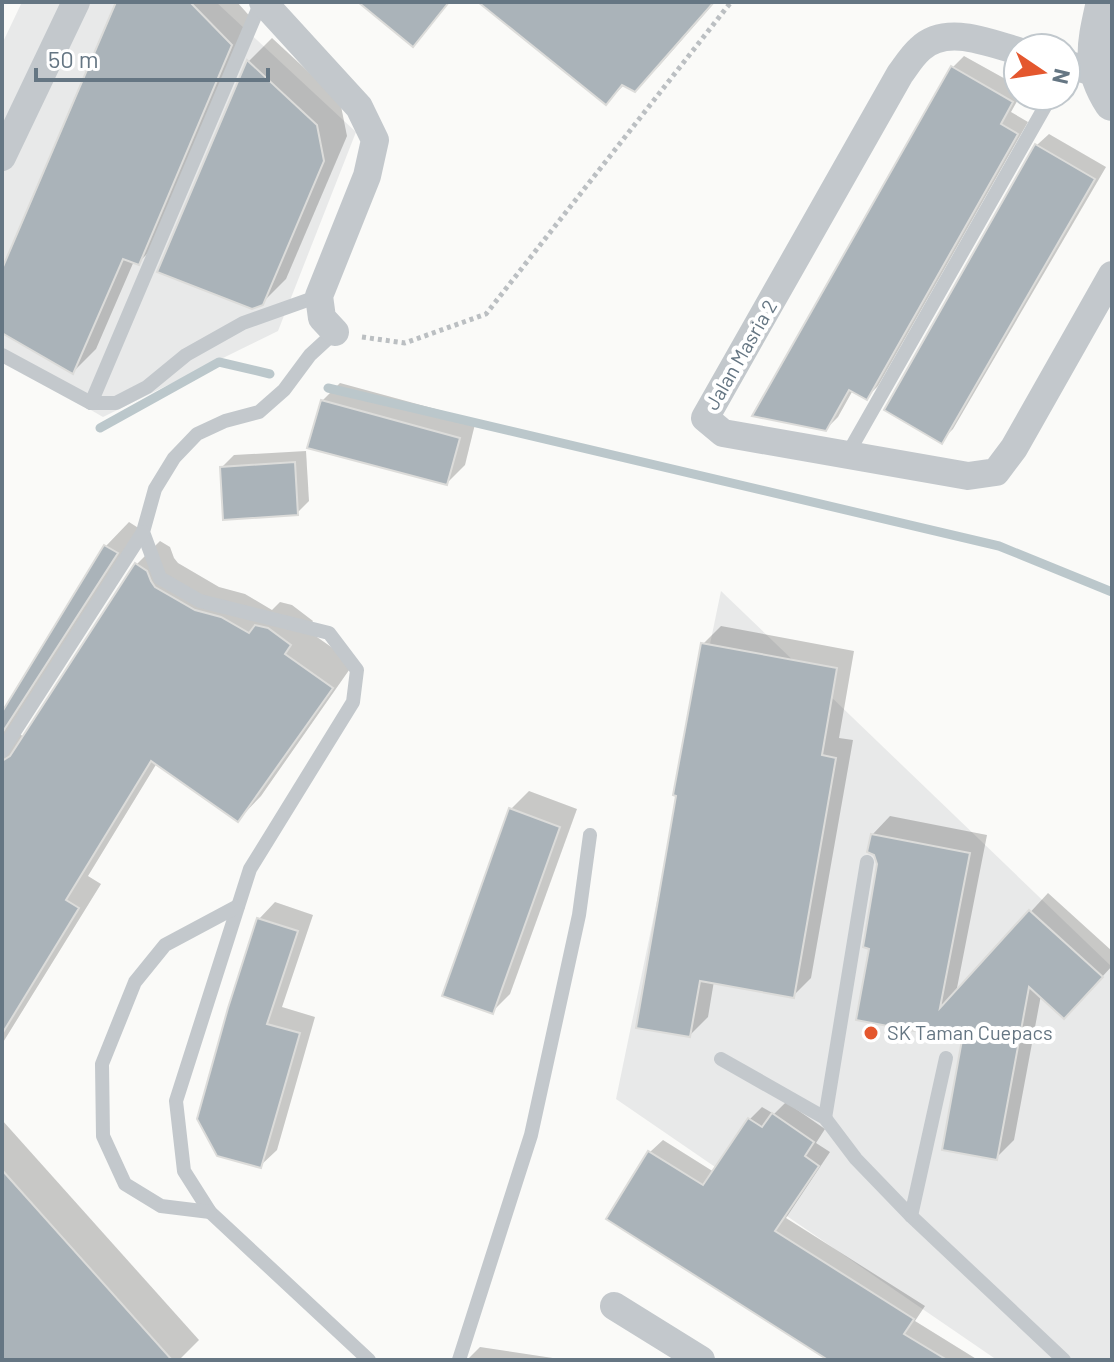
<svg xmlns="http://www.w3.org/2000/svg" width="1114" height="1362" font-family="Barlow,sans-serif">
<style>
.built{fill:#e8e9e9}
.shadow{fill:#0003}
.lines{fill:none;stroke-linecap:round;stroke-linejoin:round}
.stream{stroke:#bbc7cb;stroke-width:9}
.building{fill:#aab3b9;stroke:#dcdcda;stroke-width:2}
.path{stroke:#bbbfc2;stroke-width:5;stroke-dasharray:4 4;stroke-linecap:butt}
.service{stroke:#c3c8cc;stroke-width:14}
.minor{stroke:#c3c8cc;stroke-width:28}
.tertiary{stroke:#c3c8cc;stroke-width:36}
.poi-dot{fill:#e4572e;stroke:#fff;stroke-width:3}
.labels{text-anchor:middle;stroke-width:8;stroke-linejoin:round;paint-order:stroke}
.street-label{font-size:20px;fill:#657683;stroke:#fff}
.poi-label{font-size:20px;fill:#657683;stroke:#fff;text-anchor:start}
</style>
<rect width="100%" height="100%" fill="#fafaf8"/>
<!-- built -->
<g class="built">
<polygon points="22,2 216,2 356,132 278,331 103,417 2,359 2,44"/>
<polygon points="721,591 1112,967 1112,1360 997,1360 616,1099"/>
</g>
<!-- shadow -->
<g class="shadow">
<polygon points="118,2 237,2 254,21 162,239 138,263 134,261 96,349 73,372 2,331 2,275"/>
<polygon points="510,2 715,2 659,66 635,89 625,84 606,103"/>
<polygon points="272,38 340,101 347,136 286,279 262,303 160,271 249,61"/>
<polygon points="964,56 1018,86 1018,96 1020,96 1011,112 1028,122 878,386 866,398 853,390 838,417 826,429 952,68"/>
<polygon points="1049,134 1106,167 953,429 941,441 1037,145"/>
<polygon points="340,383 476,420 465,465 447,483 322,401"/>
<polygon points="306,451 309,501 297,513 222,467 234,455"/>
<polygon points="129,522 140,529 16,731 25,738 136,565 160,541 170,547 174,558 178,563 219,587 245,594 272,610 280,602 292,605 313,621 307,630 354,663 261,796 238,820 157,763 88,876 101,884 2,1044 2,716 106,546"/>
<polygon points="721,626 854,651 839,738 853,740 811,978 793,996 714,981 708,1017 690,1035 678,794 703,644"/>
<polygon points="529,791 577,809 510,994 492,1012 511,809"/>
<polygon points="890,816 987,835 956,993 1048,893 1112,951 1112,966 1082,999 1041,995 1014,1140 996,1158 965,1038 872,947 879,863 872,835"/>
<polygon points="275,902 313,915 282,1007 315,1017 277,1150 260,1166 259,919"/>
<polygon points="786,1102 825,1129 816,1143 830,1152 786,1218 925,1306 915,1321 978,1360 832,1360 609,1218 650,1152 663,1140 714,1172 750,1119 762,1107 774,1114"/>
<polygon points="2,1120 199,1340 179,1360 2,1360"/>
<polygon points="480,1347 566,1360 467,1360"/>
</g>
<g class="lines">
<!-- stream -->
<g class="stream">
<polyline points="328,388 999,546 1112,592"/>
<polyline points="100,428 219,362 270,374"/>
</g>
</g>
<!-- building -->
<g class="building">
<polygon points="116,2 190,2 232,45 139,265 123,259 73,374 2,333 2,269"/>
<polygon points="358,2 449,2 413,47"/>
<polygon points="478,2 714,2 635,92 622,85 606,105"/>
<polygon points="247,60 317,125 324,161 263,305 252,309 157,272"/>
<polygon points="951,66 1013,102 1001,124 1018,134 867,400 849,390 826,431 752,416"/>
<polygon points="1035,144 1095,179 942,444 884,410"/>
<polygon points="321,400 460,438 447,485 307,448"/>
<polygon points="295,462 298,515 223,520 220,467"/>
<polygon points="104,545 118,553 2,733 2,712"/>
<polygon points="135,563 147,571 151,581 155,587 195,610 221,617 249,633 255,625 268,628 291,645 285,654 333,688 238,822 151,761 66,900 79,908 2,1034 2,761 10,756"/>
<polygon points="701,643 837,668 822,755 836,758 794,998 700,981 690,1037 636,1028 676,796 673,795"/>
<polygon points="509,808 560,827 493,1014 442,996"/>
<polygon points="871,834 970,853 940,1008 1029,910 1103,977 1064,1019 1029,987 997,1160 942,1150 962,1040 856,1020 869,949 863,947 877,864 874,855 867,852"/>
<polygon points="257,918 298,931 267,1024 300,1033 261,1168 217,1156 197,1119 228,1008"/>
<polygon points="772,1113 814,1142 805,1156 819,1166 775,1231 914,1319 904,1334 947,1360 828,1360 606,1219 648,1151 703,1185 748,1118 762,1127"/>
<polygon points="2,1170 172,1360 2,1360"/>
</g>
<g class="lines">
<!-- path -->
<polyline class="path" points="362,337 405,343 486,314 731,2"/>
<!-- service -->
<g class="service">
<polyline points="335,332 310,355 284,390 259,412 225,421 197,434 174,458 155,489 143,532 160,578 200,601 329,633 357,670 353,702 250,869 176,1101 184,1171 210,1212 369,1360"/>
<polyline points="2,355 91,403 116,403 147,387 186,355 243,323 319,296"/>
<polyline points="91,403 261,2"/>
<polyline points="847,455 1051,96"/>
<polyline points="2,751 143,532"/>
<polyline points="721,1059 825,1118 856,1159 911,1216 1064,1360"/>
<polyline points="825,1118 867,862"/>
<polyline points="210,1212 161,1206 125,1184 103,1136 102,1064 135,982 165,945 238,906"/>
<polyline points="911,1216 946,1058"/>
<polyline points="459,1360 531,1135 579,915 590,835"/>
</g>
<!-- minor -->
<g class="minor">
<polyline points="263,2 359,107 375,140 367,176 319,296 322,318 335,332"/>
<path d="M 1018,51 C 989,43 946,24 920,49 C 912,56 906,66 900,74 L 705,418 L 723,433 L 968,476 L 996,472 L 1014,448 L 1112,275"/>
<polyline points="1066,64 1097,73"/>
<polyline points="2,157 76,2"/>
<polyline points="614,1306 701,1360"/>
</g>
<!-- tertiary -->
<path class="tertiary" d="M 1104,2 C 1095,43 1088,66 1112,103"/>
</g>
<!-- markers -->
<circle class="poi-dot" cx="871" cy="1033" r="8"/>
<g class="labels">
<!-- street labels -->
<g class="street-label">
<text transform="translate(741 355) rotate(-60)" y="7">Jalan Masria 2</text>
</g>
<!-- poi labels -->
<g class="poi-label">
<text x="887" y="1040">SK Taman Cuepacs</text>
</g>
</g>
<!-- border -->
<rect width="1114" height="1362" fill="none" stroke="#657683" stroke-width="8"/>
<!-- north arrow -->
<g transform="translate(1042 72) rotate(103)"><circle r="38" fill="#ffffff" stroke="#c1c8cd" stroke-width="2"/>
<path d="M0-6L14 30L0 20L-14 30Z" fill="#e4572e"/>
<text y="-12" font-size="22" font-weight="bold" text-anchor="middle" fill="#657683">N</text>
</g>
<!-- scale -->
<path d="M36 68v12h232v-12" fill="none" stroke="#657683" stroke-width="4"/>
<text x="48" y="68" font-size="24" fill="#657683" stroke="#ffffff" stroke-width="6" paint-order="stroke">50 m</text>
</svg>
